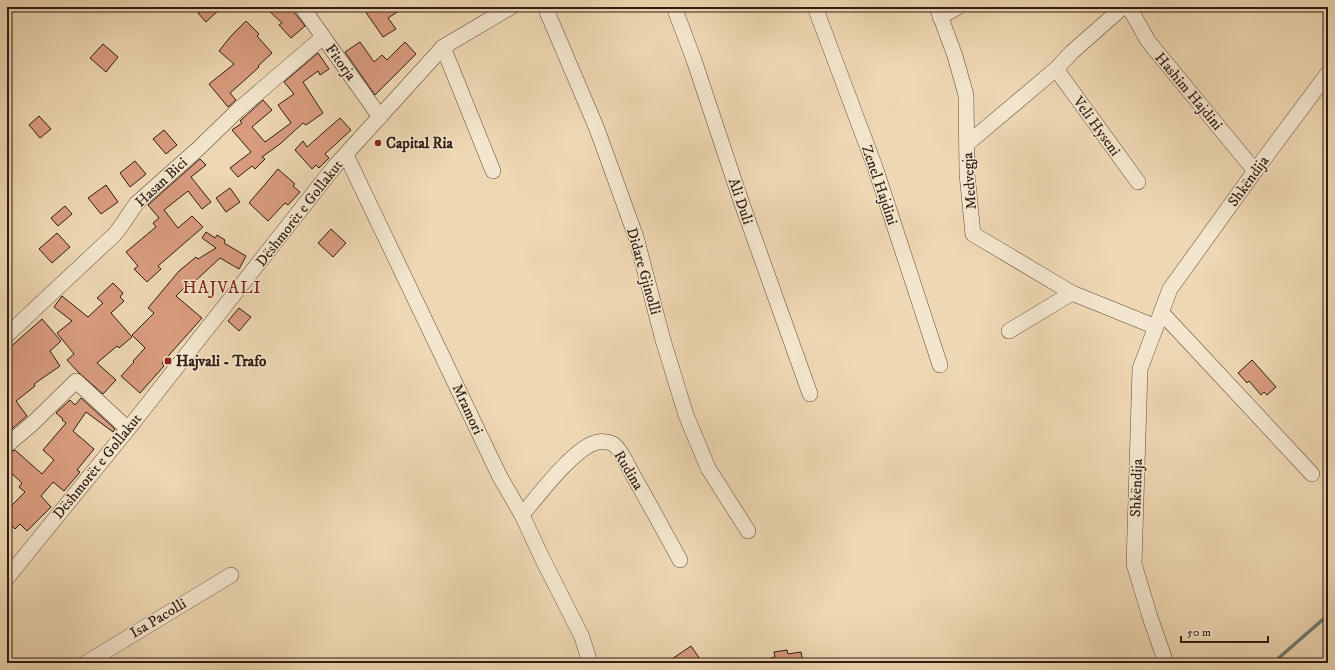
<svg xmlns="http://www.w3.org/2000/svg" width="1335" height="670" font-family="'IM FELL DW Pica',serif">
<style>
.lines{fill:none;stroke-linecap:round;stroke-linejoin:round}
.stream{stroke:#707a6d;stroke-width:3.5}
.building{fill:#d99c7f;stroke:#301b13}
.minor-casing{stroke:#604a3b;stroke-width:16}
.minor{stroke:#f4e6ce;stroke-width:15}
.poi-dot{fill:#8f2418;stroke:#f4e6ce;stroke-width:1.5}
.labels{text-anchor:middle;stroke-width:3;stroke-linejoin:round;paint-order:stroke}
.street-label{font-size:15px;fill:#301b13;stroke:#f4e6ce}
.poi-label{font-size:15px;font-weight:bold;fill:#301b13;stroke:#f4e6ce;text-anchor:start}
.quarter-label{font-size:17px;letter-spacing:1px;fill:#7a1f14;stroke:#f4e6ce}
</style>
<rect width="100%" height="100%" fill="#eed8b3"/>
<filter id="stains"><feTurbulence type="fractalNoise" baseFrequency=".005" numOctaves="4"/><feColorMatrix values="0 0 0 0 .2 0 0 0 0 .09 0 0 0 0 .02 0 0 0 .5 -.17"/></filter>
<radialGradient id="worn" r=".72"><stop offset=".6" stop-color="#630" stop-opacity="0"/><stop offset="1" stop-color="#630" stop-opacity=".3"/></radialGradient>
<g class="lines">
<!-- stream -->
<polyline class="stream" points="1273,663 1328,615"/>
</g>
<!-- building -->
<g class="building">
<polygon points="205,7 222,7 206,22 198,13"/>
<polygon points="265,7 290,7 305,26 291,38 279,25 282,23"/>
<polygon points="371,7 405,7 388,18 396,29 383,37 365,11"/>
<polygon points="246,21 259,34 257,36 272,53 258,66 259,67 247,78 230,93 236,100 228,107 209,84 234,64 219,51 231,36"/>
<polygon points="360,42 374,62 382,55 387,60 405,42 416,54 375,95 345,52"/>
<polygon points="103,44 118,57 106,72 90,58"/>
<polygon points="318,53 329,69 320,75 318,71 303,82 323,113 306,125 303,123 280,144 262,157 265,159 255,169 252,166 238,177 230,168 251,152 232,130 242,123 240,121 263,100 272,110 252,127 265,142 291,123 278,105 294,94 284,82"/>
<polygon points="39,116 51,129 40,138 29,125"/>
<polygon points="340,118 351,130 325,154 329,158 319,168 316,165 312,169 295,150 303,141 307,147"/>
<polygon points="164,130 177,145 166,154 153,139"/>
<polygon points="200,159 206,165 191,177 211,202 202,209 188,191 164,210 178,228 192,216 203,227 158,266 161,269 147,282 134,269 138,266 126,252 156,227 153,223 159,218 148,205"/>
<polygon points="135,161 146,174 130,187 120,173"/>
<polygon points="278,169 295,184 293,186 300,192 288,205 285,203 268,221 249,203"/>
<polygon points="106,185 118,202 101,214 88,198"/>
<polygon points="230,188 240,202 226,212 216,198"/>
<polygon points="65,206 72,214 58,226 51,218"/>
<polygon points="331,229 346,243 333,257 318,243"/>
<polygon points="206,232 215,238 217,235 225,240 224,243 246,256 239,269 220,258 192,284 190,282 176,296 202,318 162,363 164,366 140,393 121,376 134,362 133,361 145,348 132,335 154,313 148,308 179,271 196,257 198,259 216,248 202,238"/>
<polygon points="57,233 70,247 52,263 39,249"/>
<polygon points="113,283 123,293 120,297 124,301 111,313 132,337 119,348 117,346 97,363 116,380 103,394 78,372 67,360 74,354 57,333 72,321 54,307 62,296 88,317 103,303 97,298"/>
<polygon points="239,308 251,317 239,331 228,321"/>
<polygon points="42,319 61,341 50,351 60,366 34,384 35,386 16,401 27,416 7,433 7,350"/>
<polygon points="1252,360 1276,387 1267,395 1264,392 1261,395 1249,381 1247,383 1238,373"/>
<polygon points="81,398 115,429 113,432 86,412 73,431 94,449 77,470 80,472 64,491 53,482 41,496 51,507 27,531 20,524 15,529 7,521 7,510 25,492 19,487 22,483 7,469 7,454 15,450 42,474 54,460 43,450 66,423 62,420 63,419 56,413 70,400 75,405"/>
<polygon points="691,646 700,659 694,663 666,663"/>
<polygon points="787,650 788,654 801,652 803,663 768,663 767,659 775,657 774,652"/>
</g>
<g class="lines">
<!-- minor casing -->
<g class="minor-casing">
<g id="minor">
<polyline points="302,7 380,117"/>
<polyline points="545,7 597,129 636,237 663,340 686,415 708,468 748,531"/>
<polyline points="674,7 694,60 741,201 810,394"/>
<polyline points="815,7 875,167 940,365"/>
<polyline points="937,7 955,56 966,95 967,174 973,234 1072,293 1156,327"/>
<polyline points="1123,7 1072,52 1056,69 1138,182"/>
<polyline points="1129,7 1148,41 1255,171"/>
<polyline points="940,17 958,7"/>
<polyline points="443,47 493,171"/>
<polyline points="967,144 1056,69"/>
<polyline points="346,155 500,477 522,515 542,558 582,637 590,663"/>
<polyline points="1161,312 1312,474"/>
<polyline points="1009,331 1072,293"/>
<path d="M 7,335 L 114,235 C 123,225 129,213 137,203 L 199,148 L 238,110 L 323,37"/>
<polyline points="7,445 32,424 76,381 128,429"/>
<path d="M 522,515 C 537,497 575,446 598,442 C 602,441 610,442 613,444 C 620,448 630,470 634,477 C 650,505 665,533 680,560"/>
<polyline points="7,578 128,429 335,166 443,47 511,7"/>
<polyline points="86,663 231,575"/>
<polyline points="1166,663 1150,617 1134,564 1140,369 1170,289 1255,171 1328,73"/>
</g>
</g>
<!-- minor -->
<use href="#minor" class="minor"/>
</g>
<!-- markers -->
<g class="poi-dot">
<circle cx="378" cy="143" r="4"/>
<rect x="164" y="357" width="8" height="8" rx="2"/>
</g>
<g class="labels">
<!-- street labels -->
<g class="street-label">
<text transform="translate(341 62) rotate(54)" y="5">Fitorja</text>
<text transform="translate(1189 91) rotate(50)" y="5">Hashim Hajdini</text>
<text transform="translate(1097 126) rotate(54)" y="5">Veli Hyseni</text>
<text transform="translate(969 181) rotate(-94)" y="5">Medvegja</text>
<text transform="translate(1248 181) rotate(-54)" y="5">Shkëndija</text>
<text transform="translate(161 182) rotate(-43)" y="5">Hasan Bici</text>
<text transform="translate(880 185) rotate(71)" y="5">Zenel Hajdini</text>
<text transform="translate(741 201) rotate(71)" y="5">Ali Duli</text>
<text transform="translate(299 213) rotate(-52)" y="5">Dëshmorët e Gollakut</text>
<text transform="translate(644 271) rotate(74)" y="5">Didare Gjinolli</text>
<text transform="translate(468 409) rotate(65)" y="5">Mramori</text>
<text transform="translate(97 466) rotate(-51)" y="5">Dëshmorët e Gollakut</text>
<text transform="translate(629 470) rotate(59)" y="5">Rudina</text>
<text transform="translate(1136 488) rotate(-88)" y="5">Shkëndija</text>
<text transform="translate(158 618) rotate(-31)" y="5">Isa Pacolli</text>
</g>
<!-- poi labels -->
<g class="poi-label">
<text x="386" y="148">Capital Ria</text>
<text x="176" y="366">Hajvali - Trafo</text>
</g>
<!-- quarter labels -->
<g class="quarter-label">
<text x="222" y="293">HAJVALI</text>
</g>
</g>
<!-- margin -->
<rect width="1335" height="670" fill="none" stroke="#eed8b3" stroke-width="24"/>
<rect x="8" y="8" width="1319" height="654" fill="none" stroke="#301b13" stroke-width="2"/>
<rect x="12" y="12" width="1311" height="646" fill="none" stroke="#301b13"/>
<!-- scale -->
<path d="M1181 636v6h87v-6" fill="none" stroke="#301b13" stroke-width="2"/>
<text x="1187" y="636" font-size="12" fill="#301b13" stroke="#f4e6ce" stroke-width="3" paint-order="stroke">50 m</text>
<rect width="100%" height="100%" filter="url(#stains)"/>
<rect width="100%" height="100%" fill="url(#worn)"/>
</svg>
